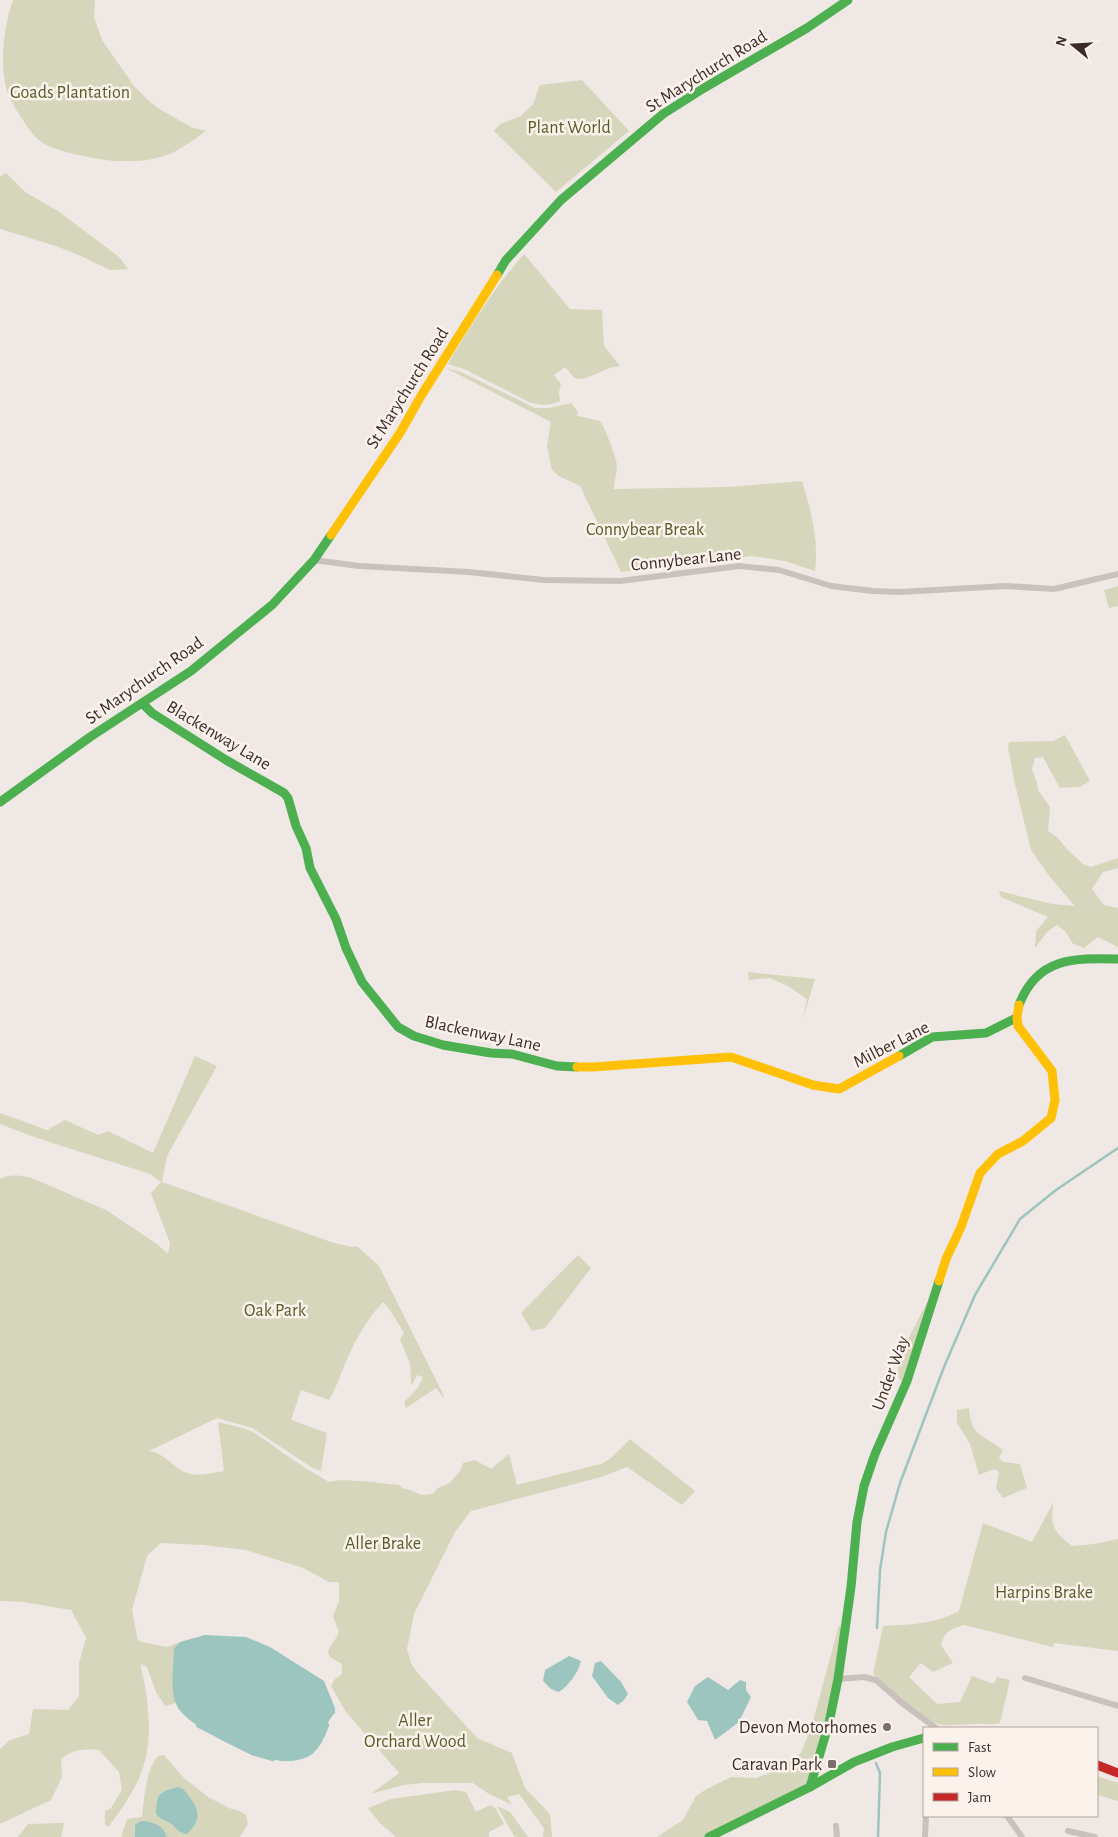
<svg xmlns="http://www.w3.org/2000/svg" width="1118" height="1837" font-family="'Alegreya Sans',sans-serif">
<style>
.green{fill:#d6d6bc}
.water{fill:#9dc5bf}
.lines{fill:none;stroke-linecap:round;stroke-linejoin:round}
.stream{stroke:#9dc5bf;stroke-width:2.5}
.street{stroke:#cac1bd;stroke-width:6}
.fast{stroke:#4caf50;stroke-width:9}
.slow{stroke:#ffc107;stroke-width:9}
.jam{stroke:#c62828;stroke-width:9}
.poi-dot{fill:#7b6e6a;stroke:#fcf2ec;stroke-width:2}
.labels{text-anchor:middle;stroke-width:5;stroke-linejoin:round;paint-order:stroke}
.street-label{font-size:18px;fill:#3c2c29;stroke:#fcf2ec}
.park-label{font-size:18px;fill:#535d2a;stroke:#fcf2ec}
.poi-label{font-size:18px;fill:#3c2c29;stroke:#fcf2ec;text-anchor:end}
</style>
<rect width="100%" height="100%" fill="#f0e8e4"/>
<!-- green -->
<g class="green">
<path d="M 13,0 L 95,0 L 94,17 L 102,40 L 134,86 L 149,101 L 161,110 L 191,127 L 206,131 C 196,138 185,146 174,152 C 148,164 116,163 88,157 C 73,154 53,150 40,141 C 33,136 26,125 21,117 C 15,108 9,98 6,87 C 0,60 4,26 13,0 Z"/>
<polygon points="582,80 629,131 556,192 494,131 500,124 521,116 533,104 540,85"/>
<polygon points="6,173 25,192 58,211 119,257 128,269 110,270 83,257 56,246 0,229 0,177"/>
<path d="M 524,254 L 570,309 L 602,310 L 604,346 L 620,366 C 606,366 585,383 575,378 C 572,376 568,370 565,367 L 554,375 L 561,384 L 559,392 L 560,401 C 549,406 539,406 527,401 L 464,369 L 448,364 C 471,325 494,288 524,254 Z"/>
<path d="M 446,368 L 461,372 L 535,408 L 549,408 L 571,403 L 579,413 L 576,414 L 578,416 L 600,421 C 605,428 616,456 617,465 C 617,473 614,481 614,489 L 729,487 L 802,481 C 811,510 819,540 815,571 L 785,561 L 752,556 L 621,572 L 580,486 L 559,476 L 552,470 L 547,446 L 551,422 Z"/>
<polygon points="1118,586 1118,606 1109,608 1104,590"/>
<polygon points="1065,735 1090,781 1080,787 1060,788 1043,757 1035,758 1032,769 1037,783 1038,790 1050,807 1048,831 1057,837 1068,850 1083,864 1091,867 1118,858 1118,868 1103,872 1092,889 1104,905 1118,908 1118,947 1098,937 1084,948 1072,943 1066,932 1057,925 1047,932 1035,948 1036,931 1048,917 1001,897 999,891 1052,904 1075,906 1050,877 1031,850 1014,780 1008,747 1009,742 1053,741"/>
<polygon points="748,972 815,979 803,1018 807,999 788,986 770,978 749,980"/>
<path d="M 195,1056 L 217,1066 L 167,1156 L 162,1182 L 334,1243 L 352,1247 L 357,1246 L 379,1266 L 444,1396 L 443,1397 L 436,1388 L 406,1408 L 405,1406 L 405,1401 L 418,1388 L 423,1377 L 417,1375 L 412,1385 L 411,1383 L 410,1364 L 400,1339 L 404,1333 L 390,1310 L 383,1302 C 368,1318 357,1337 348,1357 C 341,1372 338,1385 329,1400 L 301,1390 L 291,1420 L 327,1433 L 321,1471 L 311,1467 L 252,1428 L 217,1418 L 149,1451 C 165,1453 173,1468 187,1473 C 198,1477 213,1473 224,1471 L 218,1422 L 243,1428 L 255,1433 L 299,1464 L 329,1482 C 342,1477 384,1484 400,1485 L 402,1488 L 410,1490 L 421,1495 L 432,1494 L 438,1488 L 450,1483 L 460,1471 L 463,1463 L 475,1460 L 491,1469 L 509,1454 L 517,1485 L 601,1464 L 610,1459 L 630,1439 L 695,1491 L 682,1505 L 627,1467 L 601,1477 L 471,1511 L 455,1532 L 414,1614 L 407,1649 L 411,1663 L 416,1671 L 477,1738 L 512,1753 L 525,1788 L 550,1814 L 552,1837 L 543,1837 L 544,1828 L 519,1794 L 507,1797 L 512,1805 L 489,1794 L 473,1783 L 423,1783 L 404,1785 L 371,1794 L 399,1773 L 346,1712 L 331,1686 L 334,1680 L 342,1674 L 342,1664 L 330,1657 L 328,1652 C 329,1644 341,1637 338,1629 C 337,1625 334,1621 333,1616 L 339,1601 L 339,1582 L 329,1582 L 303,1568 L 246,1550 L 203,1545 L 161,1543 L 147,1556 L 132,1610 L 138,1641 L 167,1647 L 180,1642 L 174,1648 L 174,1687 L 176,1703 L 165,1706 L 156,1692 L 147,1667 L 141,1664 C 141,1672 144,1679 145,1686 C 155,1749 147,1777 108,1827 L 105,1824 L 105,1811 L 111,1808 L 122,1790 L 119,1772 L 99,1750 C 85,1749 71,1749 61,1760 L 62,1777 L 51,1800 L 0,1824 L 0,1749 L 10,1740 L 29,1734 L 33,1709 L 68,1710 L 79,1696 L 79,1663 L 86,1638 L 71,1610 L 23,1602 L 0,1601 L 0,1179 C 11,1174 22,1175 34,1179 L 106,1210 L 157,1244 L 168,1254 L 170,1243 L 151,1193 L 161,1182 L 150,1174 L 37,1138 L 0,1124 L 0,1113 L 47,1130 L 65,1120 L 98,1135 L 108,1131 L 153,1153 Z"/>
<polygon points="578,1255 591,1268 545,1328 532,1331 521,1313"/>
<polygon points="928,1301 902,1383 898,1376 898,1358"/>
<path d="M 969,1408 C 971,1438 983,1434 1003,1450 L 999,1458 L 1003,1462 L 1020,1464 L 1027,1488 L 1003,1498 L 996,1488 L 999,1472 L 994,1469 L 979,1475 L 970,1444 L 957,1423 L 957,1410 Z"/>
<path d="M 1053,1503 C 1051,1528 1053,1531 1072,1546 L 1094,1544 L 1118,1539 L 1118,1651 L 1054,1643 L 1053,1647 L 964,1625 C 951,1629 945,1631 941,1645 L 953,1663 L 933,1672 L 921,1663 L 909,1677 L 937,1704 L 960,1702 L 972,1676 L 994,1684 L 997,1677 L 1010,1680 L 1000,1723 C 990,1726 984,1723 974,1724 C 963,1724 952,1726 942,1725 C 923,1722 888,1687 873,1674 L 883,1626 C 910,1625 935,1624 959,1611 L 983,1523 L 1032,1542 Z"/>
<polygon points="839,1625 844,1633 839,1665 810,1787 709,1837 657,1837 683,1820 696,1796 705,1790 731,1777 756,1778 781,1769 801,1753 812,1725"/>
<path d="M 164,1755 L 183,1777 L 208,1797 L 229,1808 L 239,1811 L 246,1815 L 248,1824 L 240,1837 L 121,1837 L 127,1819 L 142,1817 C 144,1800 146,1769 158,1756 Z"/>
<polygon points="1097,1776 1118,1783 1118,1801 1097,1795"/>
<polygon points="455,1790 466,1792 476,1812 490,1805 496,1809 504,1824 489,1832 489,1837 396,1837 380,1823 368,1808 391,1799"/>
<polygon points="497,1806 510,1812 528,1837 515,1837"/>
<polygon points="64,1823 61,1837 18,1837 28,1824"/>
</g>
<!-- water -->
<g class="water">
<path d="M 205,1635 L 246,1637 L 270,1647 L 324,1681 L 335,1708 L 335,1713 C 322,1725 325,1748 307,1757 C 295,1763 277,1761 265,1758 C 245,1754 185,1724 177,1706 C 169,1689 174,1666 174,1648 L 180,1642 Z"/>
<path d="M 569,1656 L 581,1661 C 578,1673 569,1685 559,1692 L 551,1689 L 543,1681 L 545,1670 Z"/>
<polygon points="601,1661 621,1682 628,1694 624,1700 618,1705 608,1698 592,1676 595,1663"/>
<polygon points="708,1677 728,1690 740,1680 746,1682 746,1690 751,1697 739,1722 715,1740 707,1721 698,1720 687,1702 695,1686"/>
<path d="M 178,1787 L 183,1789 C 196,1804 206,1817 187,1834 C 178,1833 176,1827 170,1823 C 164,1820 160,1819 156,1814 C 157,1794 158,1792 178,1787 Z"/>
<path d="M 141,1821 C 153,1821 164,1826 167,1837 L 135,1837 L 135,1825 Z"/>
</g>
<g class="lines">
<!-- stream -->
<g class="stream">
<polyline points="877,1628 880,1570 886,1532 900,1483 944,1367 975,1295 1020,1219 1056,1190 1118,1148"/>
<polyline points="197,1726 252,1754 273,1760"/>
<path d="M 281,1760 C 311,1760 318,1752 328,1725"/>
<polyline points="876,1763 880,1773 878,1837"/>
</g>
<!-- street -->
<g class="street">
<polyline points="314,560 359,566 469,572 544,580 620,581 739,566 779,570 831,586 873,591 900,592 1006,586 1054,589 1118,574"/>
<polyline points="1025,1678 1118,1706"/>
<polyline points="838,1679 864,1677 876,1680 902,1703 936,1728"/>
<polyline points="1007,1816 1022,1837"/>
<polyline points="836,1826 837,1837"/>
<polyline points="1068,1831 1095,1837"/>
<polyline points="925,1837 926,1816"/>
</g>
<!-- fast -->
<g class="fast">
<polyline points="497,275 506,260 561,200 663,114 704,88 807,28 848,0"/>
<polyline points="143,704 152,713 226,760 284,793 288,798 296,826 306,848 310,868 336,919 346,948 362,982 398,1027 414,1036 443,1045 491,1053 512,1054 557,1066 577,1067"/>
<polyline points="0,802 90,737 191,671 272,605 314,560 331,535"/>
<path d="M 1019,1005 C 1037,957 1074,958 1118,959"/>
<polyline points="899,1056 932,1037 986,1033 1016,1018"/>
<polyline points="810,1787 829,1723 838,1679 851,1587 857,1522 864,1486 875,1454 907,1381 939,1281"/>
<polyline points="709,1837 810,1787 854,1762 892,1747 924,1738"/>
</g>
<!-- slow -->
<g class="slow">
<polyline points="331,535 400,433 421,396 497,275"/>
<polyline points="577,1067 593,1067 731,1057 813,1085 839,1089 899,1056"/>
<polyline points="939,1281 946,1259 961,1227 980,1173 998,1154 1023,1141 1051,1118 1055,1100 1052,1071 1018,1026 1017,1017 1019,1005"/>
</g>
<!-- jam -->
<polyline class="jam" points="1097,1765 1118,1773"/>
</g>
<!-- markers -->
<g class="poi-dot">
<circle cx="887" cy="1727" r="5"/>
<rect x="827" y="1759" width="10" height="10" rx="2.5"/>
</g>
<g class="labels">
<!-- street labels -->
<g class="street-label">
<text transform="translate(706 71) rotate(-32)" y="6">St Marychurch Road</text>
<text transform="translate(407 388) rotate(-58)" y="6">St Marychurch Road</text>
<text transform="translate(686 559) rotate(-6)" y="6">Connybear Lane</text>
<text transform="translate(144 680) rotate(-35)" y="6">St Marychurch Road</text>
<text transform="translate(219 735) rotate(31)" y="6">Blackenway Lane</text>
<text transform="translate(483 1033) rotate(12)" y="6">Blackenway Lane</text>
<text transform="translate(891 1044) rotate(-27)" y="6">Milber Lane</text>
<text transform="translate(890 1373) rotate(-70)" y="6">Under Way</text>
</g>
<!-- park labels -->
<g class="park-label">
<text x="70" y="98">Goads Plantation</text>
<text x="569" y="133">Plant World</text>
<text x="645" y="535">Connybear Break</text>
<text x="275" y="1316">Oak Park</text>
<text x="383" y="1549">Aller Brake</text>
<text x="1044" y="1598">Harpins Brake</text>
<text x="415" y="1726">Aller<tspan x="415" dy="21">Orchard Wood</tspan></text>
</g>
<!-- poi labels -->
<g class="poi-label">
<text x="877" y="1733">Devon Motorhomes</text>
<text x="822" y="1770">Caravan Park</text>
</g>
</g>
<!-- legend -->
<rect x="923" y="1727" width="175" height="90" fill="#fcf2ec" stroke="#afa39e"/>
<rect x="933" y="1743" width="25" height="8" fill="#4caf50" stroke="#afa39e"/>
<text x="968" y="1752" font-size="15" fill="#3c2c29">Fast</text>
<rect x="933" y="1768" width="25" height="8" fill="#ffc107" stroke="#afa39e"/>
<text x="968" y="1777" font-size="15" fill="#3c2c29">Slow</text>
<rect x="933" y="1793" width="25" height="8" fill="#c62828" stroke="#afa39e"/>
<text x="968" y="1802" font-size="15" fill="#3c2c29">Jam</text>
<!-- north arrow -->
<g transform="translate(1073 45) rotate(288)" stroke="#fcf2ec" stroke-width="4" paint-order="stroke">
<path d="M0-4L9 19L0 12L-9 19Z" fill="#3c2c29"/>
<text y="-8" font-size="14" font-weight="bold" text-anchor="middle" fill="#3c2c29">N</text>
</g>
</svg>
